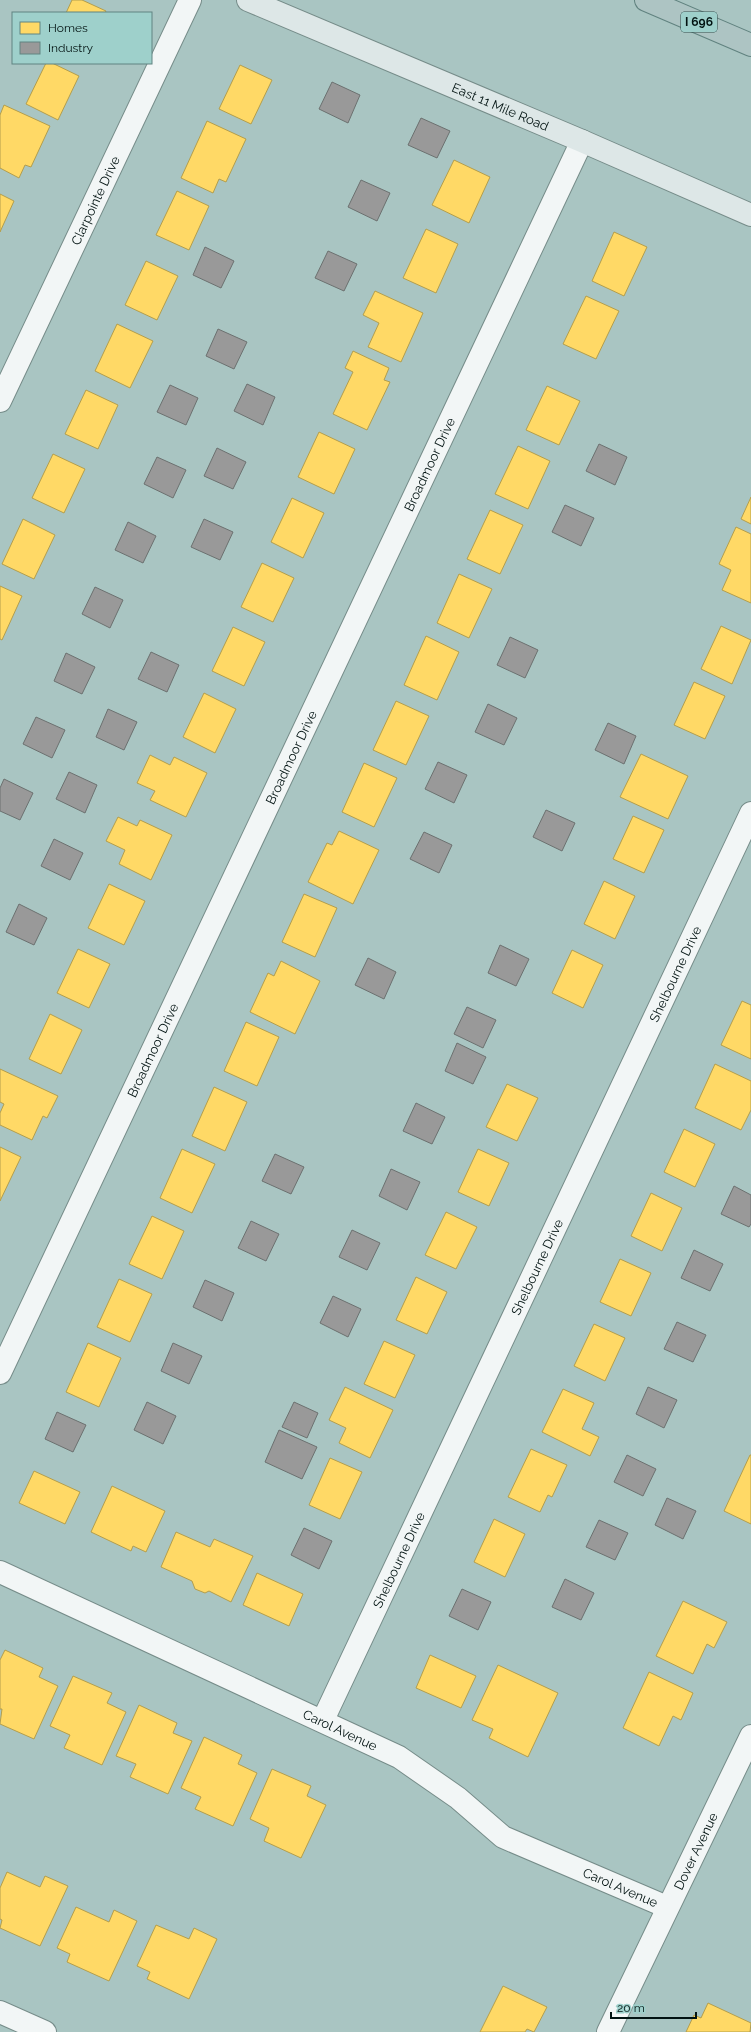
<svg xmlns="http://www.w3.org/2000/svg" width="751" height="2032" font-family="Raleway,sans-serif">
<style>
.homes{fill:#ffd966;stroke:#b39e4d}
.industry{fill:#999;stroke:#6c7170}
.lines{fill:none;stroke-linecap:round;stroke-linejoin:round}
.street-casing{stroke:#768c89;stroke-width:24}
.secondary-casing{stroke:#768c89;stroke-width:24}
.highway-casing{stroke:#60827f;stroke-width:24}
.street{stroke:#f2f6f6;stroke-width:22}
.secondary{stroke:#dde7e7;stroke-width:22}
.highway{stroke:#adc4c3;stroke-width:22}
.labels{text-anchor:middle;stroke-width:4;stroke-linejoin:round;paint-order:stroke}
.shield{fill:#9ed0cb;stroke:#314c4a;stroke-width:1}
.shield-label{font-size:12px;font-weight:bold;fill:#021312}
.street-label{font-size:13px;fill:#021312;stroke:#9ed0cb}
</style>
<rect width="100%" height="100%" fill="#a9c5c2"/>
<!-- homes -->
<g class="homes">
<polygon points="72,0 82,0 106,11 105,13 66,13"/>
<polygon points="46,63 52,63 79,76 58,120 26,104"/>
<polygon points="240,65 272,80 251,124 219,109"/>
<polygon points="4,105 50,126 31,167 25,165 19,178 0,168 0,115"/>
<polygon points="207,121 246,139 226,182 219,179 213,193 181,178"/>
<polygon points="454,160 490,177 469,223 432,205"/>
<polygon points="177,191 209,206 189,250 156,235"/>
<polygon points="0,194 14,201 0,232"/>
<polygon points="426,229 458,244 436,293 403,278"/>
<polygon points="614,232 647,247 624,296 592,281"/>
<polygon points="146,261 178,276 157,320 125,305"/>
<polygon points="375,291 423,313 401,362 368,347 379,323 363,315"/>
<polygon points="586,296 619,311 596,359 563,344"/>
<polygon points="117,324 153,341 130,388 95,371"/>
<polygon points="353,351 389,368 384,380 390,382 367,430 333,414 353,372 345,368"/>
<polygon points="547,386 580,401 559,445 526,430"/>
<polygon points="86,390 118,405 98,449 65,434"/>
<polygon points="319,432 355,449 334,494 298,477"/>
<polygon points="518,446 550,461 528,509 495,494"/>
<polygon points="53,454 85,469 64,513 32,498"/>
<polygon points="751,497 751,524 741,519"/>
<polygon points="292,498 324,513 303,558 271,542"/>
<polygon points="490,510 523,525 500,574 467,559"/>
<polygon points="23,519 55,535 34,579 2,564"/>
<polygon points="736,527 751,534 751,603 722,590 731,570 719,564"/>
<polygon points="262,563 294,578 273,622 241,607"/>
<polygon points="459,574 492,589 469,638 437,623"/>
<polygon points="0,586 22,596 2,640 0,639"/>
<polygon points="721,626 751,640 732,684 701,669"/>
<polygon points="233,627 265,642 244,686 212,671"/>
<polygon points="426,636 459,652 437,700 404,685"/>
<polygon points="694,682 725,696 705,739 674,725"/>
<polygon points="204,693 236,709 215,753 183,737"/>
<polygon points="396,701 429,716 406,765 373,750"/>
<polygon points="641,754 688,776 668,819 620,797"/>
<polygon points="150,755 170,765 174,757 207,773 186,817 150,800 155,791 137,783"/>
<polygon points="364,763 397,778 374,827 342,812"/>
<polygon points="633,816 664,830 644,873 613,859"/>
<polygon points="118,817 137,826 140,820 172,835 151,880 119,864 125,850 106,841"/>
<polygon points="339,831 379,850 353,904 308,882 327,843 332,845"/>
<polygon points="604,881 635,896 615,939 584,924"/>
<polygon points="109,884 145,901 124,945 88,928"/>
<polygon points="304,894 337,908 315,957 282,942"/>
<polygon points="78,949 110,964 89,1008 57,993"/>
<polygon points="572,950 603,965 583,1008 552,993"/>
<polygon points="281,961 320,981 295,1034 250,1012 268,973 274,976"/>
<polygon points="742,1001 751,1005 751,1059 721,1045"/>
<polygon points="50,1014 82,1030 61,1074 29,1059"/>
<polygon points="246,1022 279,1037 257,1086 224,1071"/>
<polygon points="715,1064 751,1081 751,1110 741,1130 695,1108"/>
<polygon points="0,1069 58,1096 47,1118 43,1116 32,1140 0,1125 0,1113 4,1104 0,1102"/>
<polygon points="507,1084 538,1098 517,1141 486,1127"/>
<polygon points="214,1087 247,1102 225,1151 192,1136"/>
<polygon points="684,1129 715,1144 695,1187 664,1172"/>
<polygon points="0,1147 21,1157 0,1201"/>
<polygon points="182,1149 215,1164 192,1213 160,1198"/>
<polygon points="478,1149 509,1163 489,1206 458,1192"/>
<polygon points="651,1193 682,1208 662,1251 631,1236"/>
<polygon points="446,1212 477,1227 456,1269 425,1255"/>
<polygon points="152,1216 184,1231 162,1279 129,1264"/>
<polygon points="620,1259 651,1273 631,1316 600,1302"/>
<polygon points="416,1277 447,1292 427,1334 396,1320"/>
<polygon points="119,1279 152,1294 130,1342 97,1327"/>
<polygon points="594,1324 625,1338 605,1381 574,1366"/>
<polygon points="384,1341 415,1355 395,1398 364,1384"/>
<polygon points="88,1343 121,1358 99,1407 66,1392"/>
<polygon points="345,1387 393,1410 370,1458 339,1443 346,1428 329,1420"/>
<polygon points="563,1389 594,1403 582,1429 599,1437 590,1456 542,1432"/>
<polygon points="531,1449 567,1465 552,1497 548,1495 540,1512 508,1497"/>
<polygon points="750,1455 751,1455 751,1524 724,1511"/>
<polygon points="330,1458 362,1472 340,1519 309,1505"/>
<polygon points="34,1471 80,1492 65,1524 19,1503"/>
<polygon points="112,1486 165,1511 146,1552 133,1546 131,1551 91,1532"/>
<polygon points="494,1519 525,1534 505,1577 474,1562"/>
<polygon points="176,1532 210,1547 214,1539 253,1556 231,1602 209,1591 205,1593 195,1589 192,1581 161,1567"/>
<polygon points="257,1573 303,1594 289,1626 243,1605"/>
<polygon points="683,1601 727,1622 714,1648 707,1644 693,1674 656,1656"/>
<polygon points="5,1650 43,1668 39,1677 58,1686 34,1739 0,1724 2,1709 0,1709 0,1660"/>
<polygon points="430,1655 476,1676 461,1708 416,1688"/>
<polygon points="498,1665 558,1693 528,1757 489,1738 493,1729 472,1720"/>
<polygon points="649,1672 693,1693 681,1720 673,1716 659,1746 623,1728"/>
<polygon points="73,1676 112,1693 107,1703 126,1712 102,1765 64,1748 70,1735 50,1726"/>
<polygon points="139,1705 177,1723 173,1733 192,1741 168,1794 130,1777 136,1764 116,1756"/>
<polygon points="204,1737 242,1755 238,1764 257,1773 233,1826 195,1809 201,1797 181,1788"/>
<polygon points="272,1769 311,1786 307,1796 326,1805 301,1858 264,1841 269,1828 250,1819"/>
<polygon points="7,1872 40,1887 45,1876 68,1886 40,1946 0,1928 2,1920 0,1919 0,1888"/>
<polygon points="76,1907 109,1922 114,1910 137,1921 109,1981 67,1962 70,1954 57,1948"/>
<polygon points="156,1925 189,1939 194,1928 217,1939 189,1999 147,1979 150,1972 137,1966"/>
<polygon points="503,1986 547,2007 534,2032 527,2029 525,2032 480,2032"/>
<polygon points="708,2003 751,2023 750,2032 686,2032 694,2015 701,2018"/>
</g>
<!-- industry -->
<g class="industry">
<polygon points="332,82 360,95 348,123 319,109"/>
<polygon points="421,118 450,131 437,158 408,145"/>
<polygon points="361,180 390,193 377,221 348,207"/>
<polygon points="205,247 234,261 221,288 193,275"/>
<polygon points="328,251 357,264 344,291 315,278"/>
<polygon points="218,329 247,342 234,369 206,356"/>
<polygon points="247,384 275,397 263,425 234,411"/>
<polygon points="170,385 198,398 186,425 157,412"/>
<polygon points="599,444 627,457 615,485 586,471"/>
<polygon points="217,448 246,462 233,489 204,476"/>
<polygon points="157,457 186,470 173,498 144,484"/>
<polygon points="565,505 594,518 581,546 552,532"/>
<polygon points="204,519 233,532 220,560 191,547"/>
<polygon points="128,522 156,536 143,563 115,550"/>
<polygon points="95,587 123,600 110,628 82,614"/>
<polygon points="510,637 538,650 525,678 497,665"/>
<polygon points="151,652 179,665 167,692 138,679"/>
<polygon points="66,653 95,667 82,694 54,681"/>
<polygon points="488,704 517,718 504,745 475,732"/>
<polygon points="108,709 137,722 124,750 96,737"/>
<polygon points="36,717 65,730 52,758 23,744"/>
<polygon points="608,723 636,736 624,764 595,750"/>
<polygon points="438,762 467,775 454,803 425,789"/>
<polygon points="69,772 97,785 85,813 56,799"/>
<polygon points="4,779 33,793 20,820 0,811 0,788"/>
<polygon points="546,810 575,823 562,851 533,837"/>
<polygon points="424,832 452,845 439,873 410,859"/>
<polygon points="54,839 83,853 70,880 41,866"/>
<polygon points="19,904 47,918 34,945 6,932"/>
<polygon points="500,945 529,959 516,986 488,973"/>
<polygon points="368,958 396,972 384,999 355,985"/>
<polygon points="467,1007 496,1020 483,1048 454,1034"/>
<polygon points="457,1043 486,1057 473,1084 445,1071"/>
<polygon points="416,1103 445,1117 432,1144 403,1131"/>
<polygon points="275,1154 304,1167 291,1194 262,1181"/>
<polygon points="391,1169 420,1182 407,1210 379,1196"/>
<polygon points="734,1186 751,1195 751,1224 749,1227 721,1214"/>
<polygon points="251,1221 279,1234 266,1261 238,1248"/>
<polygon points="352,1230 380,1243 367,1270 339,1257"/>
<polygon points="694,1250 723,1264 710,1291 681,1278"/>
<polygon points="205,1280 234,1293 222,1321 193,1307"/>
<polygon points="333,1296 361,1309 348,1337 320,1323"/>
<polygon points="677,1322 706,1335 693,1362 664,1349"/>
<polygon points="173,1343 202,1356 189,1384 161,1371"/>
<polygon points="648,1387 677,1400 664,1428 636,1414"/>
<polygon points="147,1402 176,1416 163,1444 134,1430"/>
<polygon points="294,1402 318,1413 307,1438 282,1427"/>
<polygon points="57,1412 86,1425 73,1452 45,1439"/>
<polygon points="279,1430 317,1447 302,1479 265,1462"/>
<polygon points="627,1455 656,1469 643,1496 614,1482"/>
<polygon points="667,1498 696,1511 683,1539 655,1525"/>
<polygon points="599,1520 628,1533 615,1560 586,1547"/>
<polygon points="304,1528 332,1541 319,1569 291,1555"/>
<polygon points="565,1579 594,1593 581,1620 552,1607"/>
<polygon points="462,1589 491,1602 478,1630 449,1616"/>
</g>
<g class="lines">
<!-- street casing -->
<g class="street-casing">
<g id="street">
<path id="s1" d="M 0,401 L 190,0"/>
<path id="s2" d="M 0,1373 L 582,141"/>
<path id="s3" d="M 0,1572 L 399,1757 L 458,1798 L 503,1837 L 667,1907"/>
<path id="s4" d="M 323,1720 L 751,813"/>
<polyline points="0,2012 45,2032"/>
<path id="s5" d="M 608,2032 L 751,1736"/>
</g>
</g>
<!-- secondary casing -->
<g class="secondary-casing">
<g id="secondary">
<path id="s6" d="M 248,0 L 582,141 L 751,215"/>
</g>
</g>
<!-- highway casing -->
<g class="highway-casing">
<polyline id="highway" points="646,0 751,45"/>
</g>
<!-- street -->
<use href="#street" class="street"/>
<!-- secondary -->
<use href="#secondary" class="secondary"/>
<!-- highway -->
<use href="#highway" class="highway"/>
</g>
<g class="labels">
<!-- shield labels -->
<rect class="shield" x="681" y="12" width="36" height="20" rx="3"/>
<g class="shield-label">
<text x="699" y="26">I 696</text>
</g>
<!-- street labels -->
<g class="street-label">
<text dy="5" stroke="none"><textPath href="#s6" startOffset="274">East 11 Mile Road</textPath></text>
<text dy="5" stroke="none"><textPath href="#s1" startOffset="222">Clarpointe Drive</textPath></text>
<text dy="5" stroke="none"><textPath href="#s2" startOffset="1005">Broadmoor Drive</textPath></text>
<text dy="5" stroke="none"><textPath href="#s2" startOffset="681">Broadmoor Drive</textPath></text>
<text dy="5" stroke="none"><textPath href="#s4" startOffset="825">Shelbourne Drive</textPath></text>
<text dy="5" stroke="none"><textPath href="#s2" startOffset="357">Broadmoor Drive</textPath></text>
<text dy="5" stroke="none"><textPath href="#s4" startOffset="501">Shelbourne Drive</textPath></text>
<text dy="5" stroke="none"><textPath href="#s4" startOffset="177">Shelbourne Drive</textPath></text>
<text dy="5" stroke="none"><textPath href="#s3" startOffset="375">Carol Avenue</textPath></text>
<text dy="5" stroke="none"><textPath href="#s5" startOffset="201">Dover Avenue</textPath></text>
<text dy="5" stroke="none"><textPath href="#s3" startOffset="699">Carol Avenue</textPath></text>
</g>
</g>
<!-- legend -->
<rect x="12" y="12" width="140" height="52" fill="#9ed0cb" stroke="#608481"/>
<rect x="20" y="22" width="20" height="12" fill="#ffd966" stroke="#608481"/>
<text x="48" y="32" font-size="12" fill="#021312">Homes</text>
<rect x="20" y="42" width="20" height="12" fill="#999999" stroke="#608481"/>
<text x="48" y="52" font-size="12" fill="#021312">Industry</text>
<!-- scale -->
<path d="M611 2012v6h85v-6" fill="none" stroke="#021312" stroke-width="2"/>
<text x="617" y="2012" font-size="12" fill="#021312" stroke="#9ed0cb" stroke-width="3" paint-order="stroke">20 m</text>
</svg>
